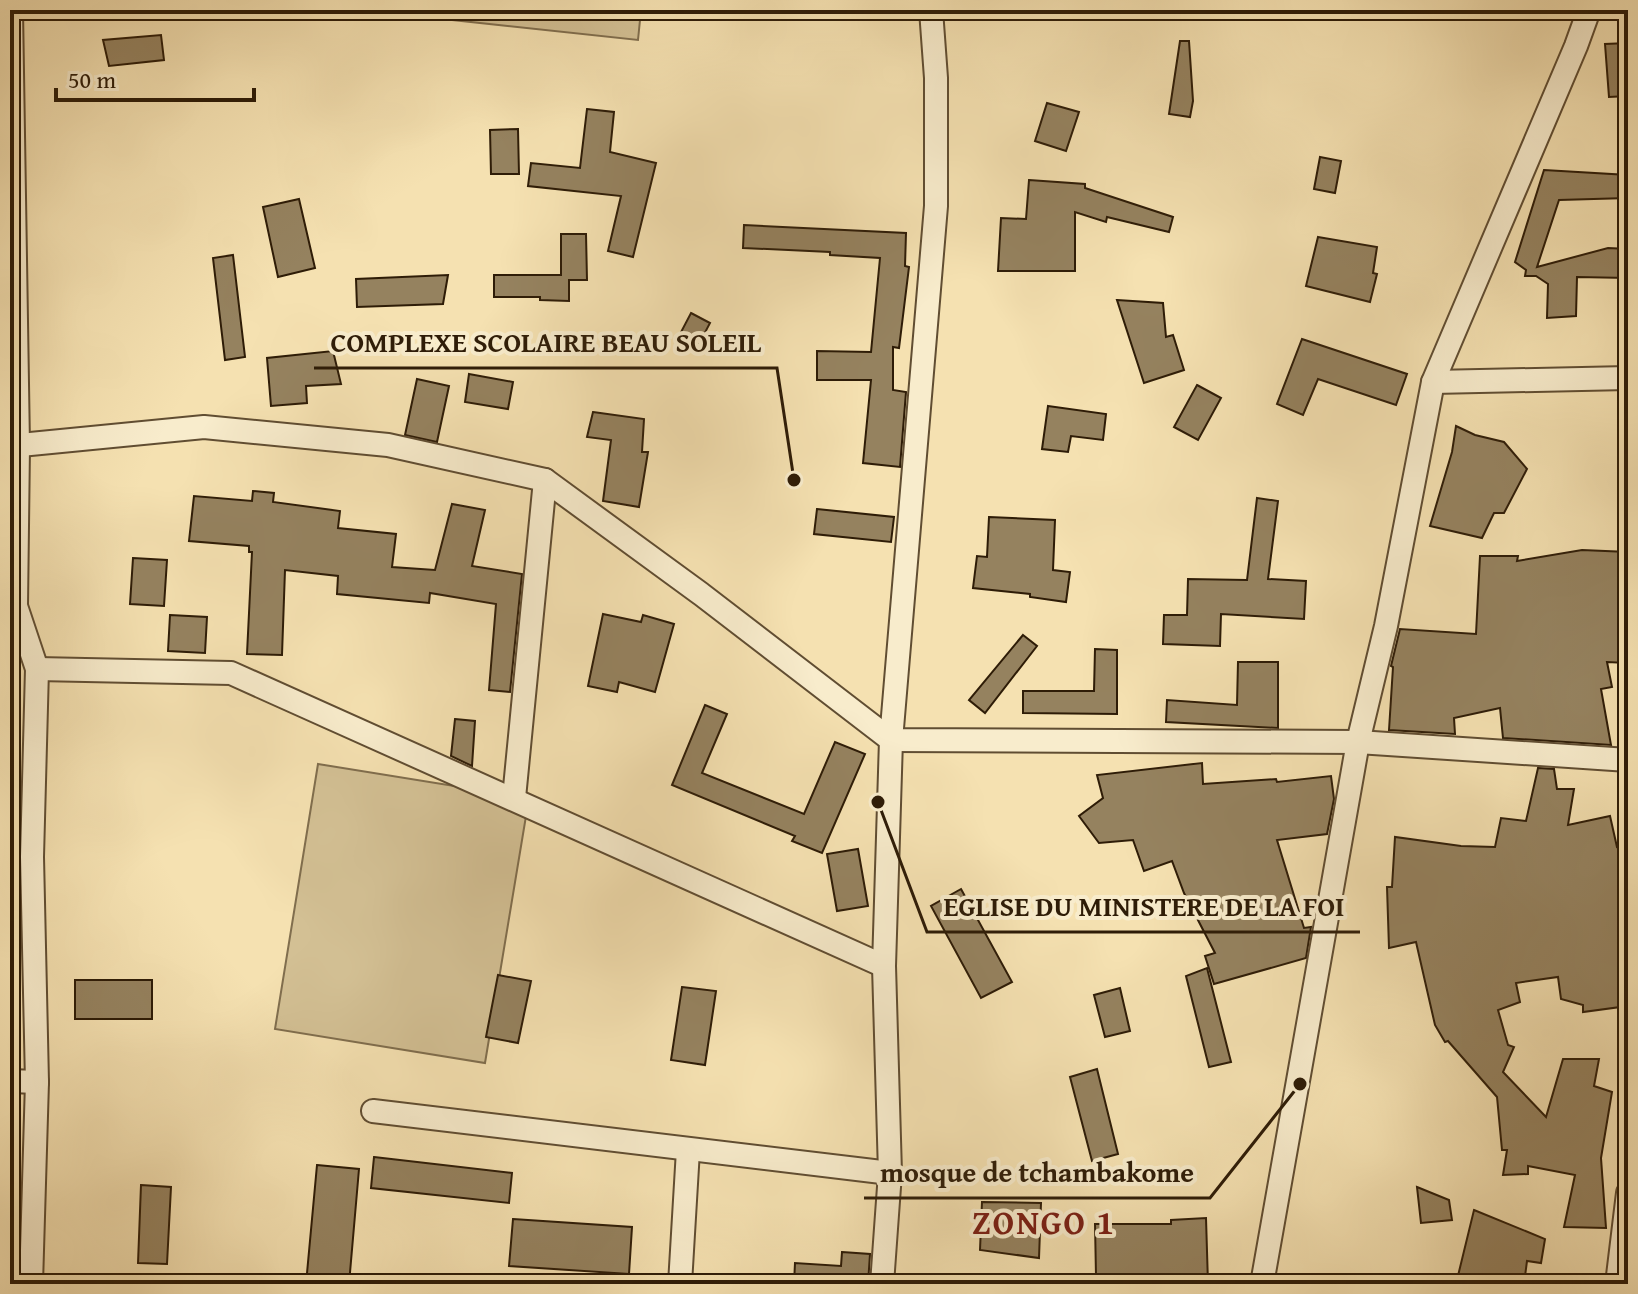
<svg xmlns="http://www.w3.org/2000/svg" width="1638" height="1294" font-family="'Gentium Book Plus',serif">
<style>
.green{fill:#d3c094;stroke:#806e4e;stroke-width:2}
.building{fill:#95825f;stroke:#2e1c07;stroke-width:2}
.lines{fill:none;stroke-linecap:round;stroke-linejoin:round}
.minor-casing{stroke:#604d32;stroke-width:26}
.minor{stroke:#f8eccc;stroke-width:22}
.labels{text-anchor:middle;stroke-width:8;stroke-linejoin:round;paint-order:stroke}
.district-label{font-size:34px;font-weight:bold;letter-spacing:2px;fill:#7a1f14;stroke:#f8eccc}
.leader{fill:none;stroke:#2e1c07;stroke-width:3}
.callout-dot{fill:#2e1c07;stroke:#f8eccc;stroke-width:3}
.callout-label{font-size:28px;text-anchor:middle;font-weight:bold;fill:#2e1c07;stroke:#f8eccc;stroke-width:8;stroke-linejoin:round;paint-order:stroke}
</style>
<rect width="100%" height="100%" fill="#f5e1b1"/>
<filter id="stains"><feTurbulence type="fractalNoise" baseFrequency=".0025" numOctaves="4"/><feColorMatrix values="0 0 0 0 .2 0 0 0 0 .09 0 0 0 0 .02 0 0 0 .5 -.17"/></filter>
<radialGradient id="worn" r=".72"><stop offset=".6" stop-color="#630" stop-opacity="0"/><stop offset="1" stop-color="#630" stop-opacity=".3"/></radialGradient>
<!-- green -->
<g class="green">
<polygon points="454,10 641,10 638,40 453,20"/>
<polygon points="318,764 529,798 485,1063 275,1029"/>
</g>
<!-- building -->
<g class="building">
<polygon points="161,35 164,60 109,66 103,40"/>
<polygon points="1180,41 1189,41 1193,101 1190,117 1169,114"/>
<polygon points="1628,43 1628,96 1609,97 1605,44"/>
<polygon points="1047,103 1079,112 1066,151 1035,141"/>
<polygon points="587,109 614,112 610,152 656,163 633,257 608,251 621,196 528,186 531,163 580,168"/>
<polygon points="518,129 519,174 491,174 490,130"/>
<polygon points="1320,157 1341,161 1335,193 1314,189"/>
<polygon points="1544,170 1628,175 1628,198 1559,200 1537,267 1608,248 1628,249 1628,278 1577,277 1576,316 1547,318 1548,284 1536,276 1525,276 1526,270 1515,262"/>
<polygon points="1029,180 1085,184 1085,188 1173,217 1169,232 1107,217 1106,222 1075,212 1075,271 998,271 1001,218 1026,219"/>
<polygon points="299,199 315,268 278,277 263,207"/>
<polygon points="744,225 906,233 905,266 909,267 899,348 893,347 893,390 906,392 900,467 863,463 871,380 817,380 817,351 871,352 880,258 830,255 830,252 743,248"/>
<polygon points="561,234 586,234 587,280 569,280 569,301 540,300 540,297 494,297 494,275 561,275"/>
<polygon points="1318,237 1377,247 1373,273 1377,274 1370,302 1306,286"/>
<polygon points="233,255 245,357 225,360 213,258"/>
<polygon points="448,275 443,304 357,307 356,279"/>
<polygon points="1117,300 1163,303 1166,337 1173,335 1184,370 1144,383"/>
<polygon points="691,313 710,323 699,344 680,334"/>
<polygon points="1302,339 1407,374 1396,405 1318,379 1303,415 1277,404"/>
<polygon points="333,351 341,384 306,386 307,403 271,406 267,358"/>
<polygon points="469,374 513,382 508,409 465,402"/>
<polygon points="417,379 449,386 437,442 405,435"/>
<polygon points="1197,385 1221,398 1198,440 1174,427"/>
<polygon points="1048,406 1106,414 1103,440 1071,436 1068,452 1042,449"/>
<polygon points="593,412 644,419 642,452 648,452 639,507 603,501 611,440 587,437"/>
<polygon points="1456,426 1475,435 1504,442 1527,469 1504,513 1494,513 1482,538 1430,526 1452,452"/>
<polygon points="253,491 274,493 273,502 340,511 338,528 396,534 392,567 435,570 452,504 485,510 472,566 522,574 510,692 489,690 496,604 430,593 429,603 337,594 338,576 285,570 282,655 247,654 252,552 249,552 249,546 189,541 194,496 252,501"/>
<polygon points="1257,498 1278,501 1268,579 1306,581 1304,619 1221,614 1220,646 1163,644 1164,615 1187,615 1188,579 1247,580"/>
<polygon points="817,509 894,517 891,542 814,534"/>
<polygon points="989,517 1055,520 1053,570 1070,572 1066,602 1030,597 1030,594 973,588 977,556 987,557"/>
<polygon points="1582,550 1628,552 1627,663 1607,662 1612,687 1601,689 1611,745 1503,738 1500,708 1454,718 1455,734 1389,730 1393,667 1391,666 1400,629 1476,634 1480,556 1518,556 1517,561"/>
<polygon points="133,558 167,560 164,606 130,604"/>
<polygon points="603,614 641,622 643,615 674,624 655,692 619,682 617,692 588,686"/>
<polygon points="170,615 207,617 205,653 168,651"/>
<polygon points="1023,635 1037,646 985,713 969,700"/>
<polygon points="1095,649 1117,650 1117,714 1023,713 1023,691 1094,691"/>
<polygon points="1238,662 1278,662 1278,728 1166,722 1167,700 1237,705"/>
<polygon points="705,705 727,714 702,773 804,814 835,742 865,754 822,853 792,841 795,836 672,785"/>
<polygon points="455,719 475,721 472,766 451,756"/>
<polygon points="1202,763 1203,784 1276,779 1277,782 1331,776 1334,799 1327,834 1277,840 1304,928 1311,927 1306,958 1214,984 1205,956 1215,953 1184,893 1172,861 1144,871 1133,840 1099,843 1079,816 1103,798 1097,775"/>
<polygon points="1538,768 1554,769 1557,789 1574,789 1568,825 1610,816 1617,847 1628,845 1628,955 1620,1007 1583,1012 1583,1005 1561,999 1558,977 1516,983 1520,1002 1498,1010 1508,1045 1514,1047 1503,1072 1546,1117 1563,1059 1599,1059 1594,1086 1612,1092 1601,1158 1606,1228 1564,1227 1575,1175 1528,1166 1528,1174 1503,1175 1507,1150 1502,1150 1497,1097 1448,1041 1445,1042 1435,1025 1416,942 1389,948 1387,887 1392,887 1395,837 1461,846 1495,847 1501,818 1526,821"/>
<polygon points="858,849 868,906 837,911 827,854"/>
<polygon points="961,889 1012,982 981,998 931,906"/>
<polygon points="1207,968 1231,1062 1209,1067 1186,976"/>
<polygon points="498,975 531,981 518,1043 486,1037"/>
<rect x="75" y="980" width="77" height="39"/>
<polygon points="682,987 716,991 705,1065 671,1060"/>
<polygon points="1120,988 1130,1031 1105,1037 1094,995"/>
<polygon points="1097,1069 1118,1154 1092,1161 1070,1077"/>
<polygon points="374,1157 512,1173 509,1203 371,1188"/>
<polygon points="317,1165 359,1169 349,1284 306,1284"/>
<polygon points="141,1185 171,1187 167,1264 138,1263"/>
<polygon points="1417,1187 1449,1200 1452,1220 1421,1223"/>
<polygon points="982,1202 1041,1203 1039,1258 980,1250"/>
<polygon points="1474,1210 1545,1239 1541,1263 1527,1261 1524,1284 1456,1284"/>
<polygon points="1206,1218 1208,1284 1149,1284 1149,1275 1096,1276 1095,1224 1171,1224 1171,1220"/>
<polygon points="513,1219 632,1227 629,1274 509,1266"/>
<polygon points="842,1252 870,1254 868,1284 794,1284 795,1263 841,1266"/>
</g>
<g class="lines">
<!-- minor casing -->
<g class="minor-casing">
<g id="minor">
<polyline points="11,10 18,446 16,606 37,669 32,857 37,1082 31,1284"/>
<polyline points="1433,382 1628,378"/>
<polyline points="10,446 204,427 388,445 545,480 701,594 891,740 1358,742 1628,760"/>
<polyline points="37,669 231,673 884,966"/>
<polyline points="514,798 545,480"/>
<polyline points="10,1081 37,1082"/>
<polyline points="373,1111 890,1173"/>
<polyline points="680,1284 688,1150"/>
<polyline points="882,1284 890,1173 884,966 891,740 936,206 936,78 931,10"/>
<polyline points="1262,1284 1358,742 1386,626 1433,382 1576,46 1589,10"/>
<polyline points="1617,1284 1628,1193"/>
</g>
</g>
<!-- minor -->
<use href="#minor" class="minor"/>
</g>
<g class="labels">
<!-- district labels -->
<g class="district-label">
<text x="1044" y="1234">ZONGO 1</text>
</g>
</g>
<!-- callouts -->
<path class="leader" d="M794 480L777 368H314M878 802L927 932H1360M1300 1084L1210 1198H864"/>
<g class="callout-dot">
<circle cx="794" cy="480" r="8"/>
<circle cx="878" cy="802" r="8"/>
<circle cx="1300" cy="1084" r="8"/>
</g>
<g class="callout-label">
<text x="546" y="352">COMPLEXE SCOLAIRE BEAU SOLEIL</text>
<text x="1144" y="916">EGLISE DU MINISTERE DE LA FOI</text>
<text x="1037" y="1182">mosque de tchambakome</text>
</g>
<!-- margin -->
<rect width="1638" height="1294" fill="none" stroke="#f5e1b1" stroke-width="40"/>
<rect x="12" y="12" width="1614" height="1270" fill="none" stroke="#2e1c07" stroke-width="4"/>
<rect x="20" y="20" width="1598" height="1254" fill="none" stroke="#2e1c07" stroke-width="2"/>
<!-- scale -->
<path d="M56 88v12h198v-12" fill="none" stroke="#2e1c07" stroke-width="4"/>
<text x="68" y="88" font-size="24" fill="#2e1c07" stroke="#f8eccc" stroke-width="6" paint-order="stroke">50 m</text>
<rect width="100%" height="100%" filter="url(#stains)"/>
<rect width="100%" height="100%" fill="url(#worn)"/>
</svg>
